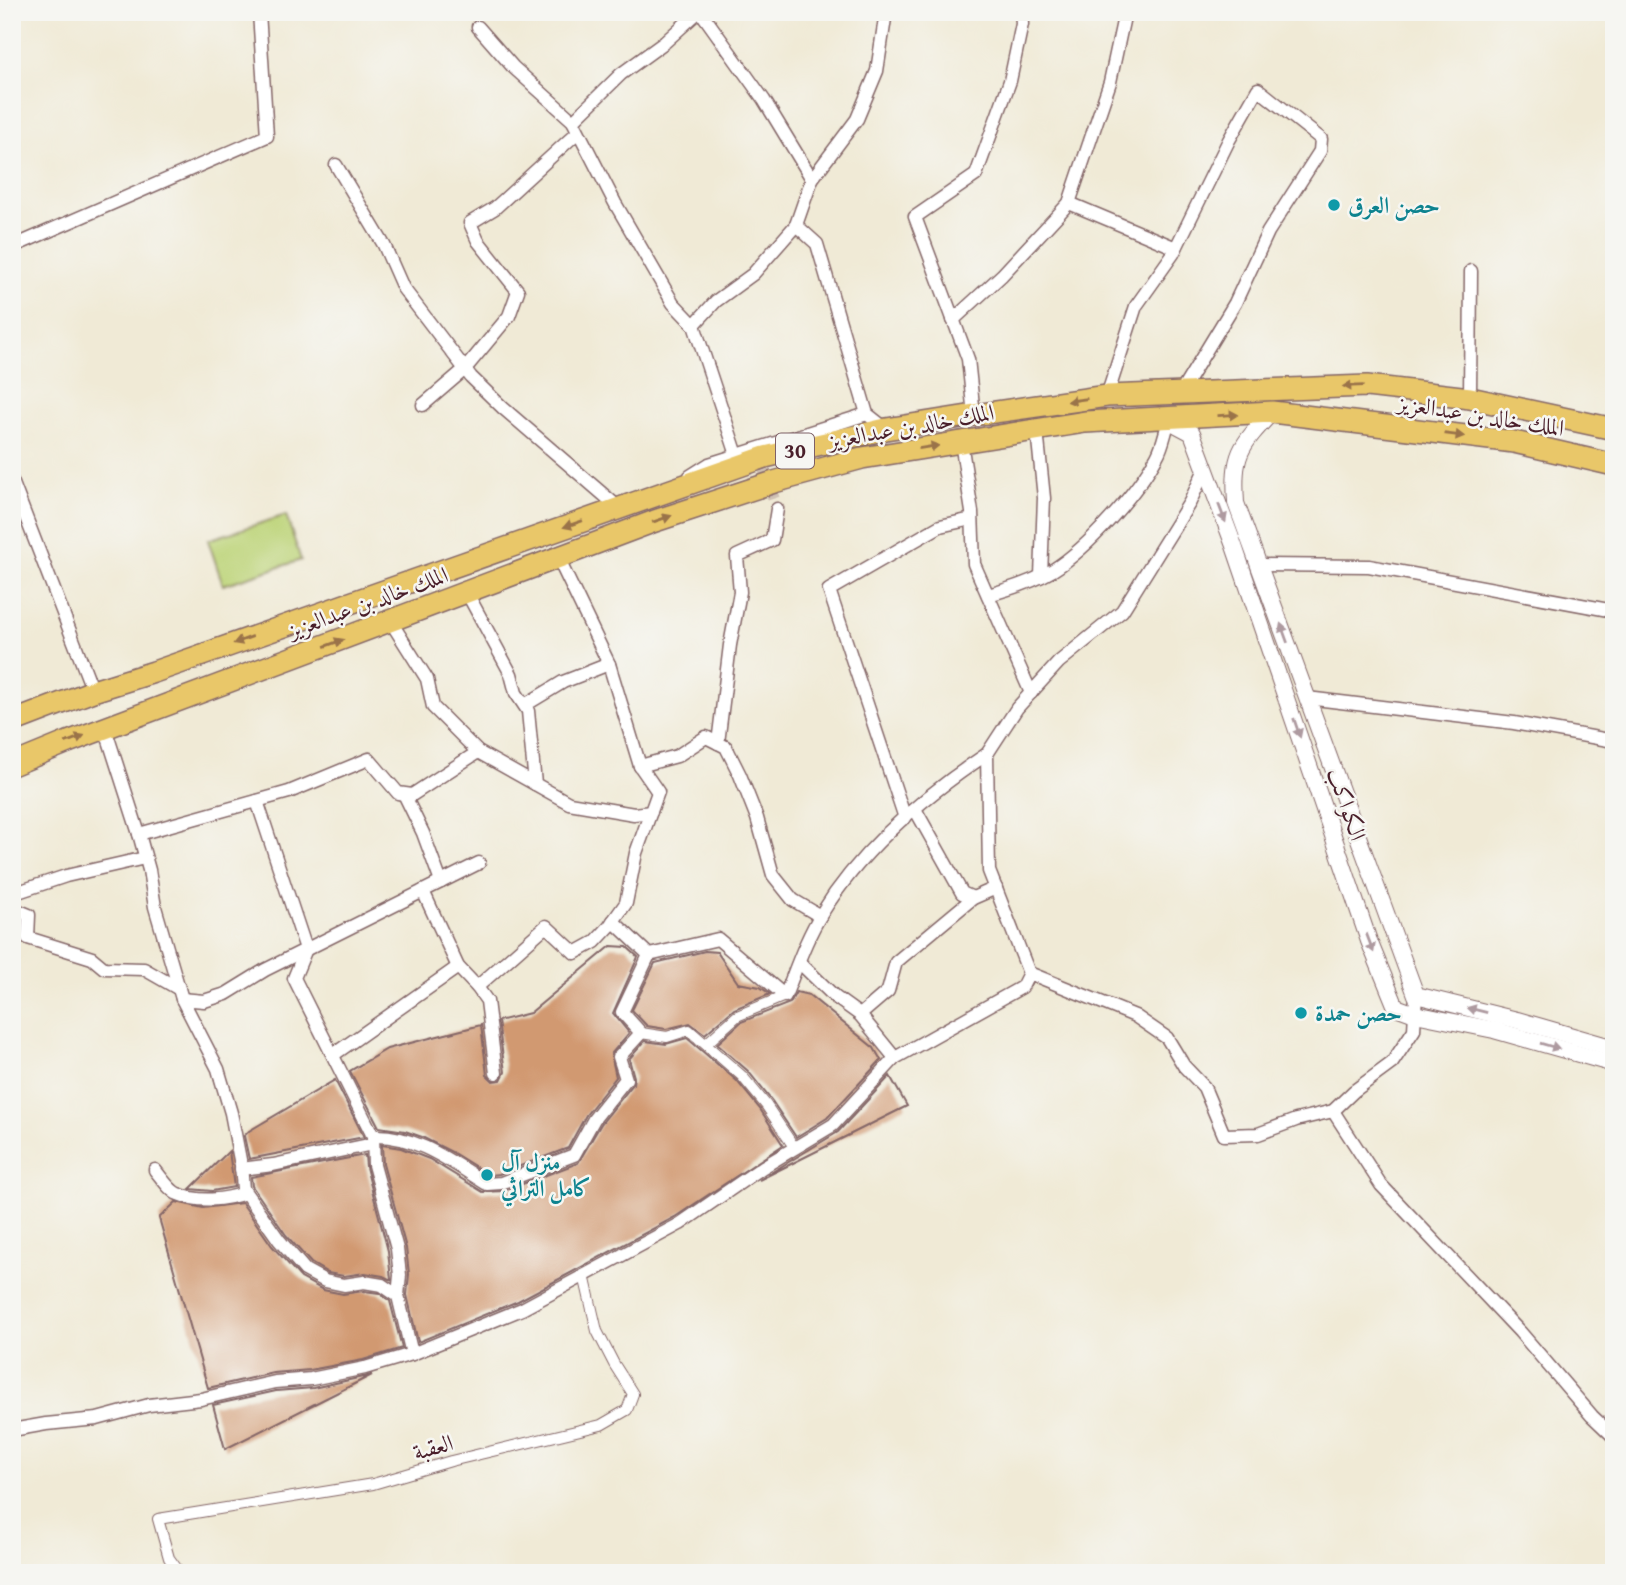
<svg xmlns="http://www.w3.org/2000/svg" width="1626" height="1585" font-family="'Gentium Book Plus',Amiri,serif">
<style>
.green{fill:#bdd479;stroke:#847a52;stroke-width:2}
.building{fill:#d19971}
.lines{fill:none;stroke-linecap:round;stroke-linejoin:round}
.minor-tunnel{stroke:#cfc1b4;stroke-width:12;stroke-dasharray:12 6;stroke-linecap:butt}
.pedestrian-casing{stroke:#846667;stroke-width:12}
.minor-casing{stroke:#846667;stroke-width:15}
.tertiary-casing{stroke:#846667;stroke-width:18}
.trunk-casing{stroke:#846667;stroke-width:24}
.pedestrian{stroke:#fff;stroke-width:10}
.minor{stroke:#fff;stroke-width:12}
.tertiary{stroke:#fff;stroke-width:16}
.trunk{stroke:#e9c769;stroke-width:21}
.oneway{fill:#9a734a}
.oneway2{fill:#ae9aa0}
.culture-dot{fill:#0f9aa8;stroke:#f6f6f2;stroke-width:2.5}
.labels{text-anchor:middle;stroke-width:5;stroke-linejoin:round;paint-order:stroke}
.shield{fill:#f6f6f2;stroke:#7e6067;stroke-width:2}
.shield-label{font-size:21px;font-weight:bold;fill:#4a1f2b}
.culture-label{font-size:23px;font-weight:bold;fill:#0d838f;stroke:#f6f6f2;text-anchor:start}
.street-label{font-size:23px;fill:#4a1f2b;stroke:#f6f6f2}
</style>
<rect width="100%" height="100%" fill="#f6f6f2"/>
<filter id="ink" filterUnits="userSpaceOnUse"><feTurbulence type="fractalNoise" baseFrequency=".0143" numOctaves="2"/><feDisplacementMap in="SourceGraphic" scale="14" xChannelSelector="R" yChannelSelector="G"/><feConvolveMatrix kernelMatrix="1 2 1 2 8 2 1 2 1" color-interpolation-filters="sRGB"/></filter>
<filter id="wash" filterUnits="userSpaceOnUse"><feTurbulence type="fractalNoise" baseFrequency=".00686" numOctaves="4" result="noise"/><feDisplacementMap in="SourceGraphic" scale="28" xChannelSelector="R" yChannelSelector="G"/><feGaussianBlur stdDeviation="1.57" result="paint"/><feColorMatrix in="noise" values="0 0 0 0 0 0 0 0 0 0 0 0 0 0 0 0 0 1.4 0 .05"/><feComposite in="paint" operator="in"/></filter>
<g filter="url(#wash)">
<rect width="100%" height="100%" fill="#f0ead6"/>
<!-- green -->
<polygon class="green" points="286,515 301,560 223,585 208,540"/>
<g id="blocks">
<!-- building -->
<g class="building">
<polygon points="611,946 627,947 638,957 613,1013 629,1033 611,1054 616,1077 586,1115 568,1148 499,1174 489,1175 452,1152 422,1137 405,1131 379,1127 350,1071 387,1049 481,1025 487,1075 493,1081 501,1080 505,1072 498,1021 530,1013"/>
<polygon points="705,951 717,952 738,983 760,987 770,994 734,1009 705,1034 690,1023 666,1029 647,1026 632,1010 655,963"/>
<polygon points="796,992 809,995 874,1048 881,1060 827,1118 796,1137 772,1101 748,1071 717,1044 741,1022 790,1003"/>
<polygon points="687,1038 737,1081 760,1109 783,1145 675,1217 518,1301 418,1342 407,1295 409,1274 406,1248 383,1164 382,1145 401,1148 429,1159 483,1192 504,1191 578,1163 601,1124 633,1084 634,1077 629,1059 645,1041 666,1044"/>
<polygon points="890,1076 907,1106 759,1180 838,1132"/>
<polygon points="335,1080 364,1137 249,1159 244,1136 249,1131"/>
<polygon points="229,1151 234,1187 212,1191 190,1189"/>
<polygon points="365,1155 366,1167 388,1251 391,1280 383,1276 365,1273 344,1276 328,1273 311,1263 286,1235 252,1186 251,1177"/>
<polygon points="176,1202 203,1208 242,1203 272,1246 301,1278 323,1290 343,1294 364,1291 379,1293 390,1301 402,1348 363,1360 310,1370 273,1373 208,1388 159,1218"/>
<polygon points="372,1375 225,1449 213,1405 276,1391 313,1388"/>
</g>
</g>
</g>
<g filter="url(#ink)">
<use href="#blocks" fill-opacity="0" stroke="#846667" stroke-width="2"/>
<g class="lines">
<!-- minor-tunnel -->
<polyline class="minor-tunnel" points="759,453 777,509"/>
<!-- pedestrian casing -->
<g class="pedestrian-casing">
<g id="pedestrian">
<polyline points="641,1033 667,1037 689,1030 742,1076 766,1105 794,1147"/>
<polyline points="706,1044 737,1016 785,996"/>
<polyline points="180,1573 169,1558 158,1519 373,1484 451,1461 601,1425 627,1410 633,1394 614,1364 597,1331 584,1275"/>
</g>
</g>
<!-- minor casing -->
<g class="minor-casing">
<g id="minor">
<polyline points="701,12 764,100 812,179"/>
<polyline points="886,12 877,71 857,119 812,179 796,225 817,244 867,414 886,429"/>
<polyline points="478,27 513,67 573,121 615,203 673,303 694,325"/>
<polyline points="573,121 621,74 665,42 698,12"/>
<polyline points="336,165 384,245 403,288 471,377 503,408 619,508"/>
<polyline points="1069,203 1176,248"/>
<polyline points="12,247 267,136 259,12"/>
<polyline points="953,320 1002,275 1069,203 1110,82 1125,12"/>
<polyline points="1107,396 1136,306 1173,254 1229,140 1258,89 1321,139 1320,151 1268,232 1235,303 1181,392"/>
<polyline points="1470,398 1471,271"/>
<polyline points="423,405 465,369 509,316 518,291 478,241 470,223 495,208 578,132"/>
<polyline points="974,415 968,359 915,217 976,175 1010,81 1022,24 1021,12"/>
<polyline points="1037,430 1044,498 1041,576"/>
<polyline points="961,442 972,512 974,564 1031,693"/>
<polyline points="737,455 694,325 716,301 753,274 796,225"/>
<polyline points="690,476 709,464 867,414"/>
<polyline points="12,481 93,691"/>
<polyline points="1259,565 1369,566 1614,611"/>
<polyline points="467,593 511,674 516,693 528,711 535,784"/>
<path d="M 988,595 C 1010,589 1033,582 1053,570 C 1088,548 1137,493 1157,456 C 1163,446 1165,432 1169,421"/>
<polyline points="391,622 427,679 433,707 478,752 569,803 634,814 651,812"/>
<polyline points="1307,698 1514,723 1614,741"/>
<polyline points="525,705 563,682 609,664"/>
<polyline points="105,728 139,834 149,870 155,907 182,999 218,1069 231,1113 241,1165 243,1189 279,1240 305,1270 325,1281 344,1285 364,1282 382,1285 398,1296 412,1354"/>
<polyline points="718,743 730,645 740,592 737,556 772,540 777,509"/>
<polyline points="640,766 677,756 706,737 726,747 740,775 757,818 773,875 793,900 820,916"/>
<polyline points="405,796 423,833 441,882"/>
<polyline points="257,801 306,949 294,978 373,1136 374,1165 397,1249 400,1275 398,1296"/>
<polyline points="915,809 962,893 973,898"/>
<polyline points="905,818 829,590 940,526 972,519"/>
<polyline points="139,834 289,792 369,759 398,793 412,795 478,752"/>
<polyline points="423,891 458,967 477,987 487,1001 496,1073"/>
<polyline points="12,894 66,876 145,858"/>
<polyline points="12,908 29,915 28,938 92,958 104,968 144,969 179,989"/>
<polyline points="613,921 649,955"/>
<path d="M 649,955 L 718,939 L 785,996 C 796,969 806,938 822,913 C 862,848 924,796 987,754"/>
<polyline points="799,962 835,997 860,1015 895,1058"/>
<polyline points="1029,973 1135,1016 1167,1038 1184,1066 1204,1087 1224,1135 1258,1134 1296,1120 1333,1111 1354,1091 1392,1063 1414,1030 1416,995"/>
<polyline points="477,987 546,926 575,953 595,942 609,927 626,903 636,853 658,792 640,766 609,664 558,558"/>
<polyline points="182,999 204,1001 226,994 265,970 479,863"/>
<polyline points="860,1015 888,991 896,962 973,898 996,888"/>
<polyline points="333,1055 458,967"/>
<polyline points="1333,1111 1381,1185 1520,1332 1592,1416 1614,1437"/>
<path d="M 373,1136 C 415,1134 453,1163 487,1184 L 501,1183 L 574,1155 L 594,1119 L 626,1079 L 619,1057 L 641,1033 L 622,1012 L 649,955"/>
<polyline points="241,1169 273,1165 373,1144"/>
<path d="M 155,1170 C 161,1177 170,1191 178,1194 C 199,1203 225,1200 245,1193"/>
<polyline points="12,1430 46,1424 97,1419 149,1405 201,1399 275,1382 311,1379 365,1368 412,1354 522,1309 680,1224 763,1167 833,1125 895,1058 1022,987 1029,973 989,871 987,754 1017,708 1059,662 1122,611 1190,502 1205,469"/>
</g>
</g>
<!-- tertiary casing -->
<g class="tertiary-casing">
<g id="tertiary">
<path d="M 1272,412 C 1239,447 1233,454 1236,503 L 1416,995 L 1517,1020 L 1614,1048"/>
<polyline points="1164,418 1192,433 1233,543 1369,941 1396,1007 1415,1014 1494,1030 1614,1064"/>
</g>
</g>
<!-- trunk casing -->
<g class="trunk-casing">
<g id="trunk">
<polyline points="12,722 93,691 154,672 765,457 886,429 974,415 1107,396 1367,386 1470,398 1614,429"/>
<polyline points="12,765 68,742 655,521 774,482 862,458 1085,422 1272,412 1514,442 1614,465"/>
</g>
</g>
<!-- pedestrian -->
<use href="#pedestrian" class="pedestrian"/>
<!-- minor -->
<use href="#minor" class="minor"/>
<!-- tertiary -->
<use href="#tertiary" class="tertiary"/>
<!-- trunk -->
<use href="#trunk" class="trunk"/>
</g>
<!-- one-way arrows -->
<defs><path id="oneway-solid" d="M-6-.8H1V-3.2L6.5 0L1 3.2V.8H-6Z" transform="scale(1.75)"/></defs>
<g class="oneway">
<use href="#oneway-solid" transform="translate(1353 386) rotate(178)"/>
<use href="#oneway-solid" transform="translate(1077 400) rotate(172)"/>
<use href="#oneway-solid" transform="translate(1228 415) rotate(-3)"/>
<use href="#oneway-solid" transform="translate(1454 435) rotate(7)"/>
<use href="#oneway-solid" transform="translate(929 447) rotate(-9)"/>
<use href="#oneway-solid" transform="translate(662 519) rotate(-19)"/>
<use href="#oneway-solid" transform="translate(573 524) rotate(161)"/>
<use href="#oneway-solid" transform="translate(243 640) rotate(160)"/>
<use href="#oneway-solid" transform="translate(334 643) rotate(-20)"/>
<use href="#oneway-solid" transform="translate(75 739) rotate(-21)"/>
</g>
<g class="oneway2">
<use href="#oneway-solid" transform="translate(1222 513) rotate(69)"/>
<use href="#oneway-solid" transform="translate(1284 633) rotate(-110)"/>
<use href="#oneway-solid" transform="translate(1297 728) rotate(71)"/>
<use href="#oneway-solid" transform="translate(1370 943) rotate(69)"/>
<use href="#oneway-solid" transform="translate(1477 1010) rotate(-166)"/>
<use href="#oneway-solid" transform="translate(1550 1046) rotate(16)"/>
</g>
</g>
<!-- markers -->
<g class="culture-dot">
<circle cx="1334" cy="205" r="7"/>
<circle cx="1301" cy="1013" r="7"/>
<circle cx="487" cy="1175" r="7"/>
</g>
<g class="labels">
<!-- shield labels -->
<rect class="shield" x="776" y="433.5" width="38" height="35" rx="5"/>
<g class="shield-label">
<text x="795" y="458">30</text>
</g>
<!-- culture labels -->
<g class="culture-label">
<text x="1348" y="213">حصن العرق</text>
<text x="1315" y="1021">حصن حمدة</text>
<text x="501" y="1170">منزل آل<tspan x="501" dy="26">كامل التراثي</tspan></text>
</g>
<!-- street labels -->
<g class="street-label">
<text transform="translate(1481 415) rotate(9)" y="8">الملك خالد بن عبدالعزيز</text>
<text transform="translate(911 426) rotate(-10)" y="8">الملك خالد بن عبدالعزيز</text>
<text transform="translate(368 602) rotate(-20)" y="8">الملك خالد بن عبدالعزيز</text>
<text transform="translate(1347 804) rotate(71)" y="8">الكواكب</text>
<text transform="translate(433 1447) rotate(-16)" y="8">العقبة</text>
</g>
</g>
<!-- margin -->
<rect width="1626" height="1585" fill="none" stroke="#f6f6f2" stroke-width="42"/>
</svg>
